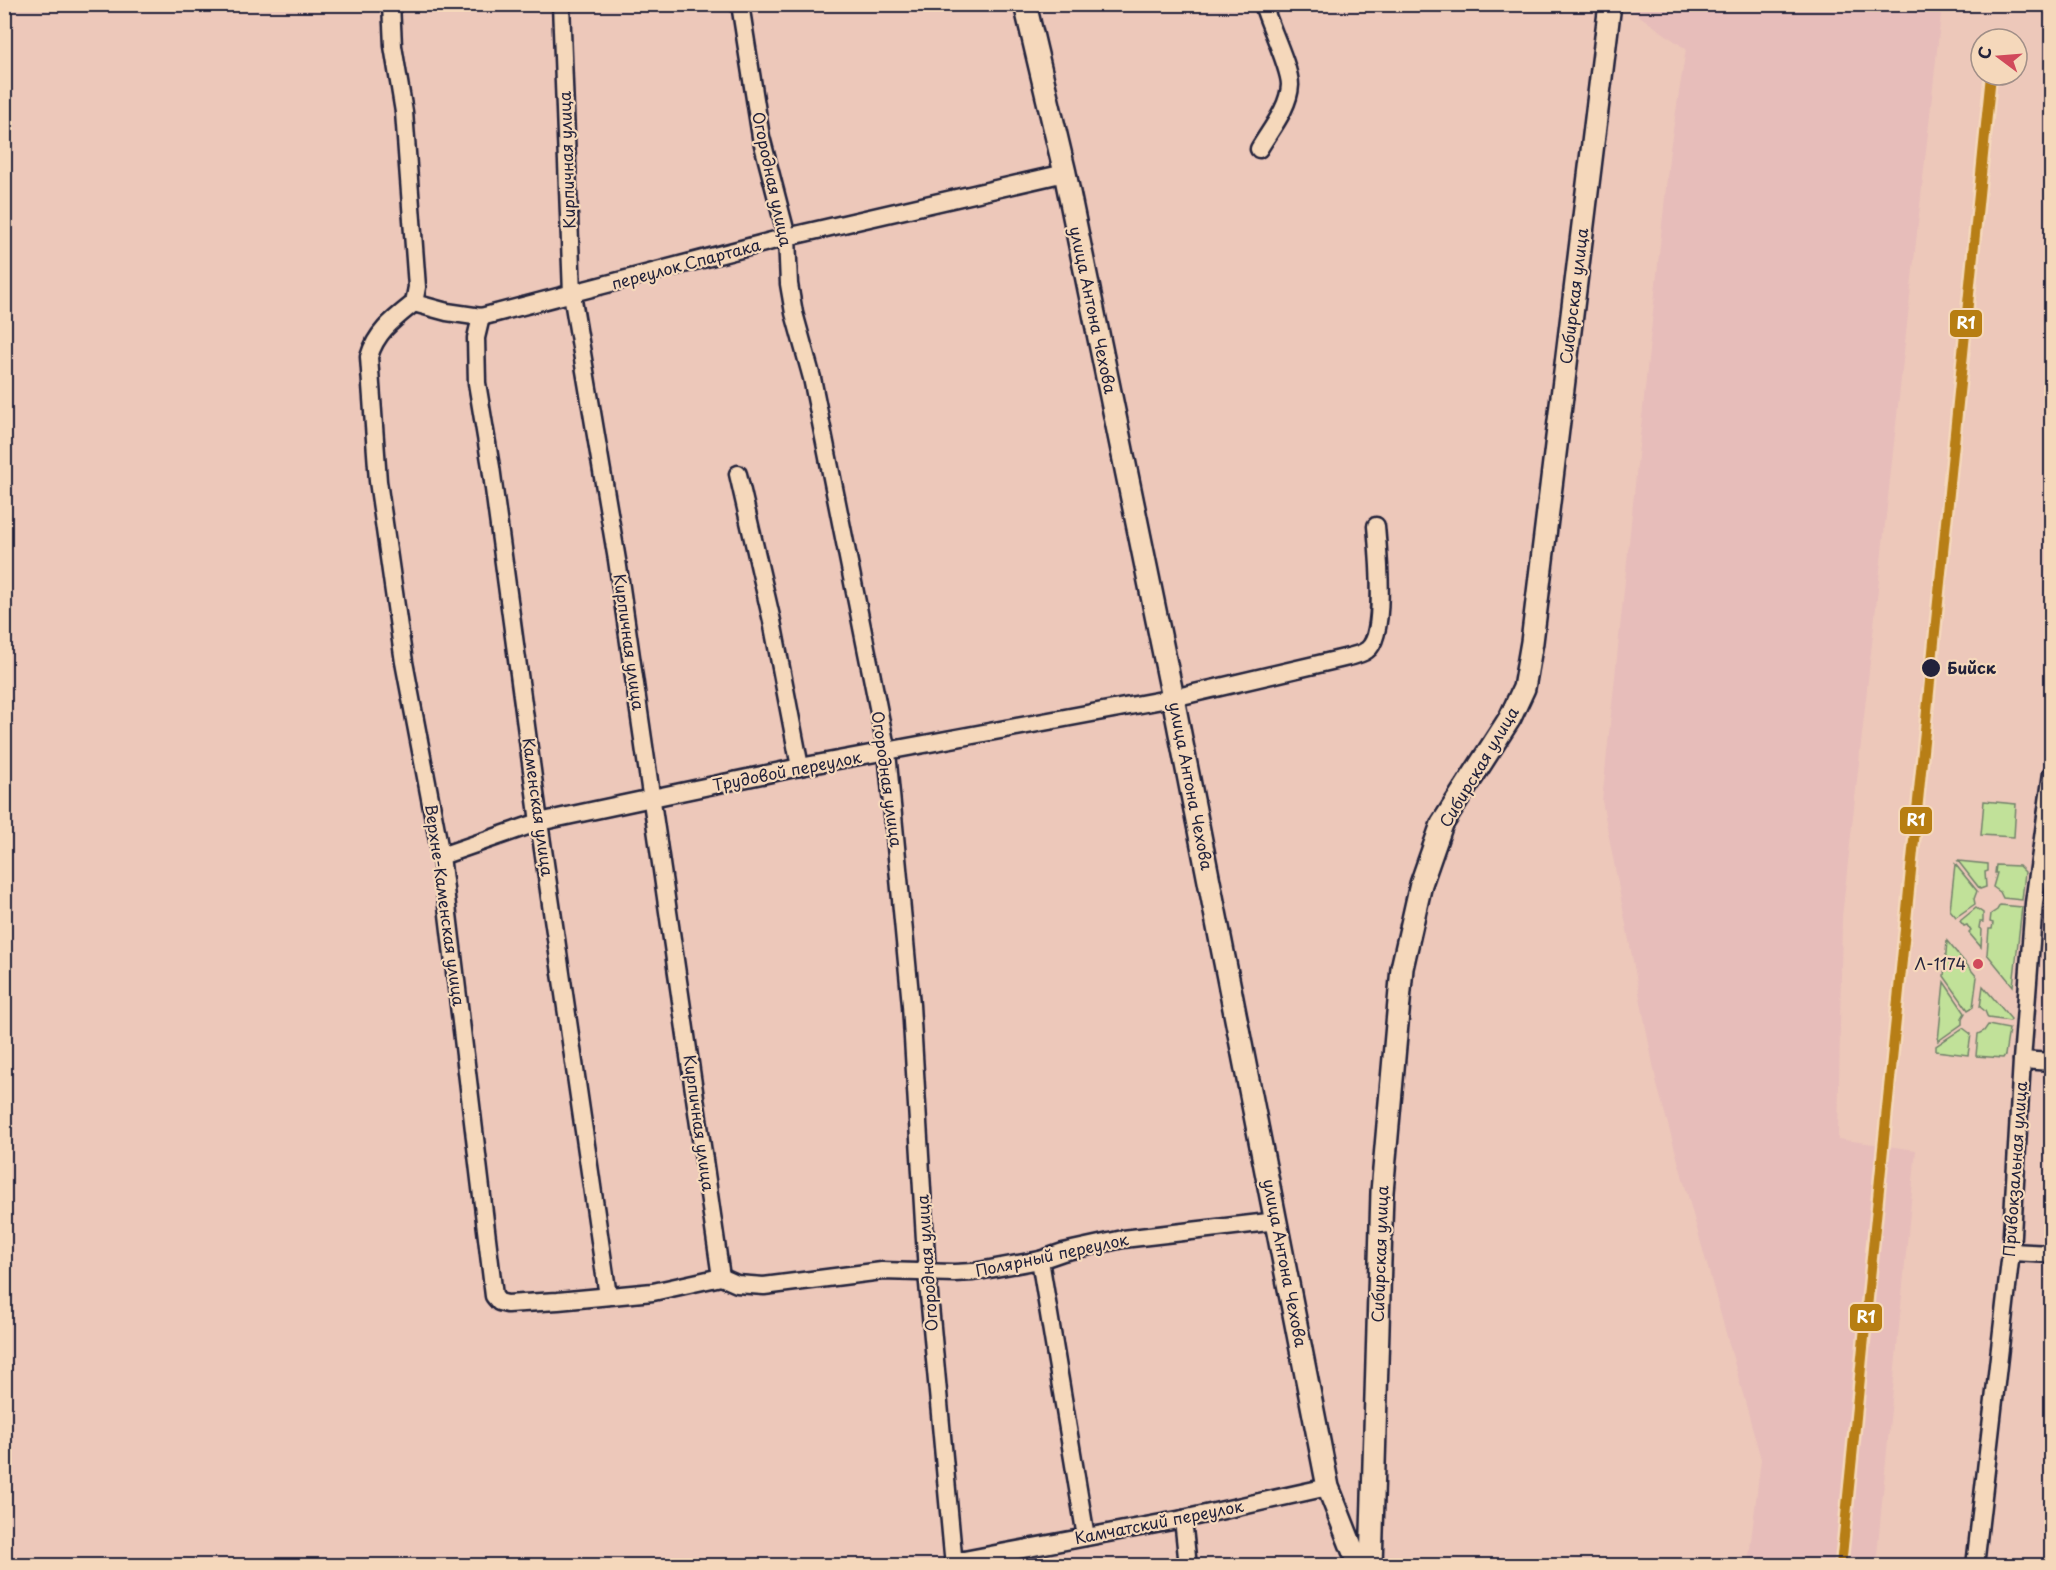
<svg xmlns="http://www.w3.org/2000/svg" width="2056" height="1570" font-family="'Playpen Sans',sans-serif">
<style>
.built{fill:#e7bdba}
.green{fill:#c1e199;stroke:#72826a;stroke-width:1.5}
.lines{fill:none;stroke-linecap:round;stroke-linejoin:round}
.minor-casing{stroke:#22223b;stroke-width:21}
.tertiary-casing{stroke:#22223b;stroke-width:26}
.minor{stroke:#f5d8bb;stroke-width:16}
.tertiary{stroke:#f5d8bb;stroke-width:21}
.rail-1-casing{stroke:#f5d8bb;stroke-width:15}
.rail-1{stroke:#b77e12;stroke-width:10}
.stop-dot{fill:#22223b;stroke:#f5d8bb;stroke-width:2}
.poi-dot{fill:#d1495b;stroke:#f5d8bb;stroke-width:2}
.labels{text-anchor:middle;stroke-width:4.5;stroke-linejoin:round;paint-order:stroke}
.street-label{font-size:16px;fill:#22223b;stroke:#f5d8bb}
.stop-label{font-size:16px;font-weight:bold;fill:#22223b;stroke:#f5d8bb;text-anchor:start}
.poi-label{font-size:16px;fill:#22223b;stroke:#f5d8bb;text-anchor:end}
.line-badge{stroke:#f5d8bb;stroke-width:2}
.badge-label{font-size:16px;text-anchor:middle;font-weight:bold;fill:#fff}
</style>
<rect width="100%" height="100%" fill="#edc8ba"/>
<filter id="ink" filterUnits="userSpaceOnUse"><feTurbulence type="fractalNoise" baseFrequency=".0167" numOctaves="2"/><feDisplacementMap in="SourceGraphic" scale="12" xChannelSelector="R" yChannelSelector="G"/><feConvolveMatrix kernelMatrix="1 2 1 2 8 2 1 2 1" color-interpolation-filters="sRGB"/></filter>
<g filter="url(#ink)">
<!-- built -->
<polygon class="built" points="1632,5 1942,5 1842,917 1838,1139 1916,1150 1876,1565 1748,1565 1761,1459 1657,1085 1602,801 1670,149 1686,49 1631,10"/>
<!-- green -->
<g class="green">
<polygon points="1984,801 2016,804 2014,837 1981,835"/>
<polygon points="1958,861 1988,864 1988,871 1985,872 1986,887 1980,889"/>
<polygon points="1955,864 1977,891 1974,899 1975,904 1956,917 1950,910"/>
<polygon points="1996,865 2019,866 2025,872 2022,900 2003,898 2000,892 1993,887 1997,873 1995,873"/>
<polygon points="2000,905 2022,907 2013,986 1987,954 1989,929 1992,929 1993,923 1990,922 1991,914 1997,910"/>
<polygon points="1976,908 1983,913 1983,922 1980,922 1979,928 1982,930 1981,947 1969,933 1971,931 1967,925 1964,926 1960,921"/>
<polygon points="1947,941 1977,977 1973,1007 1968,1010 1944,976"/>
<polygon points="1944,982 1965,1013 1962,1018 1962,1024 1938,1041"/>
<polygon points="1983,986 2011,1019 2010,1021 1988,1018 1985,1011 1980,1007"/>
<polygon points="1988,1025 2009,1029 2005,1055 2003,1058 1976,1056 1978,1034 1984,1031"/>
<polygon points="1963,1028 1971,1034 1968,1055 1936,1051 1936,1046"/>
</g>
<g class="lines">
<!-- minor casing -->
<g class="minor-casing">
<g id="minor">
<polyline points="391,4 393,46 404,112 417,287 414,303"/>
<polyline points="561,4 572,294 617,560 721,1277"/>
<polyline points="740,4 761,137 787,237 789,284 794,313 812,378 887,752 911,1005 927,1273 954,1566"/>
<path d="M 1259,149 C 1270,130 1289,108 1290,85 C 1290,67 1269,25 1263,4"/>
<path d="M 414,303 C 394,319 376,332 369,357 L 378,481 L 404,662 L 441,856 L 494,1296 L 499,1302 L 507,1304 L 558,1301 L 653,1292 L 721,1277"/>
<polyline points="414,303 447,312 481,317 787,237 1065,173"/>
<polyline points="481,317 476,338 477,383 491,467 539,822 608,1296"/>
<polyline points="738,474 772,621 800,767"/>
<path d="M 441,856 L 539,822 L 652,798 L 800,767 L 1173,698 L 1340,659 C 1348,657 1361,655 1367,650 C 1387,636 1378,549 1376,526"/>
<polyline points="2022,1060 2052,1062"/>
<polyline points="2011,1252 2052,1254"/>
<polyline points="1040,1260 1086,1537"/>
<polyline points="721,1277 737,1284 764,1286 882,1271 954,1273 973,1272 1040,1260 1063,1252 1123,1239 1277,1221"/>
<polyline points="1183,1519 1188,1566"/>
<polyline points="953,1562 1183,1519 1328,1487"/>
<polyline points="1975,1566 2011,1252 2022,1060 2034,903 2052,773"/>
</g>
</g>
<!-- tertiary casing -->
<g class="tertiary-casing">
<g id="tertiary">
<polyline points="1025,4 1065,173 1173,698 1328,1487 1359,1566"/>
<polyline points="1371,1566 1382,1192 1402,968 1421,884 1442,824 1510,718 1524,688 1532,642 1610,4"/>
</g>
</g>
<!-- minor -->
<use href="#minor" class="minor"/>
<!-- tertiary -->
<use href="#tertiary" class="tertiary"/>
<!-- rail-1 casing -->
<g class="rail-1-casing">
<polyline id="rail-1" points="1841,1566 1991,75"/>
</g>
<!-- rail-1 -->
<use href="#rail-1" class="rail-1"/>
</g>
</g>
<!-- markers -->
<circle class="stop-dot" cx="1931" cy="668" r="10"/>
<circle class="poi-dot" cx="1978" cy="964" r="6"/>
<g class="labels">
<!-- street labels -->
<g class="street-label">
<text transform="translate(567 160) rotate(-92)" y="6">Кирпичная улица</text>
<text transform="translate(772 179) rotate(78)" y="6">Огородная улица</text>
<text transform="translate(686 264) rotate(-15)" y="6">переулок Спартака</text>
<text transform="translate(1574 296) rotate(-83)" y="6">Сибирская улица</text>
<text transform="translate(1093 310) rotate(78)" y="6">улица Антона Чехова</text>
<text transform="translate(629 642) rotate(82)" y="6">Кирпичная улица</text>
<text transform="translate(1479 767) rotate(-59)" y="6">Сибирская улица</text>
<text transform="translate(787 771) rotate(-11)" y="6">Трудовой переулок</text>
<text transform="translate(887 779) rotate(82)" y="6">Огородная улица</text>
<text transform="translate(1191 786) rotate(79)" y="6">улица Антона Чехова</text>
<text transform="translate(538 807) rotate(82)" y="6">Каменская улица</text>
<text transform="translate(445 905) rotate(82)" y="6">Верхне-Каменская улица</text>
<text transform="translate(699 1123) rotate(82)" y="6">Кирпичная улица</text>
<text transform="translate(2015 1169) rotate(-86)" y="6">Привокзальная улица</text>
<text transform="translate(1380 1254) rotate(-88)" y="6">Сибирская улица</text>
<text transform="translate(1052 1255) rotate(-12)" y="6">Полярный переулок</text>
<text transform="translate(927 1263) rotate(-94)" y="6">Огородная улица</text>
<text transform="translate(1285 1263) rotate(79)" y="6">улица Антона Чехова</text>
<text transform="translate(1159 1522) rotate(-11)" y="6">Камчатский переулок</text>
</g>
<!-- stop labels -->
<g class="stop-label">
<text x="1947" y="674">Бийск</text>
</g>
<!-- poi labels -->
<g class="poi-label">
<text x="1966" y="970">Л-1174</text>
</g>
</g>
<g class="line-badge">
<rect x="1949" y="309" width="34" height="29" rx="6" fill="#b77e12"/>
<rect x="1899" y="806" width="34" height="29" rx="6" fill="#b77e12"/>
<rect x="1849" y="1303" width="34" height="29" rx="6" fill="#b77e12"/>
</g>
<g class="badge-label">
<text x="1966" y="329">R1</text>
<text x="1916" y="826">R1</text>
<text x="1866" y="1323">R1</text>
</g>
<!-- margin -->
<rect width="2056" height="1570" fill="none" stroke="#f5d8bb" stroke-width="24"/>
<rect x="12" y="12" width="2032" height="1546" fill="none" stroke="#22223b" stroke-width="2" filter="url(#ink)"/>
<!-- north arrow -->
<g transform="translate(1999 57) rotate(286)"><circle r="28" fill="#f5d8bb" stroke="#a18f88" stroke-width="1.5"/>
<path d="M0-4.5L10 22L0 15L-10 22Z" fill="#d1495b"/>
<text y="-9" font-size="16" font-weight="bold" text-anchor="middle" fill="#22223b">С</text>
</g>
</svg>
